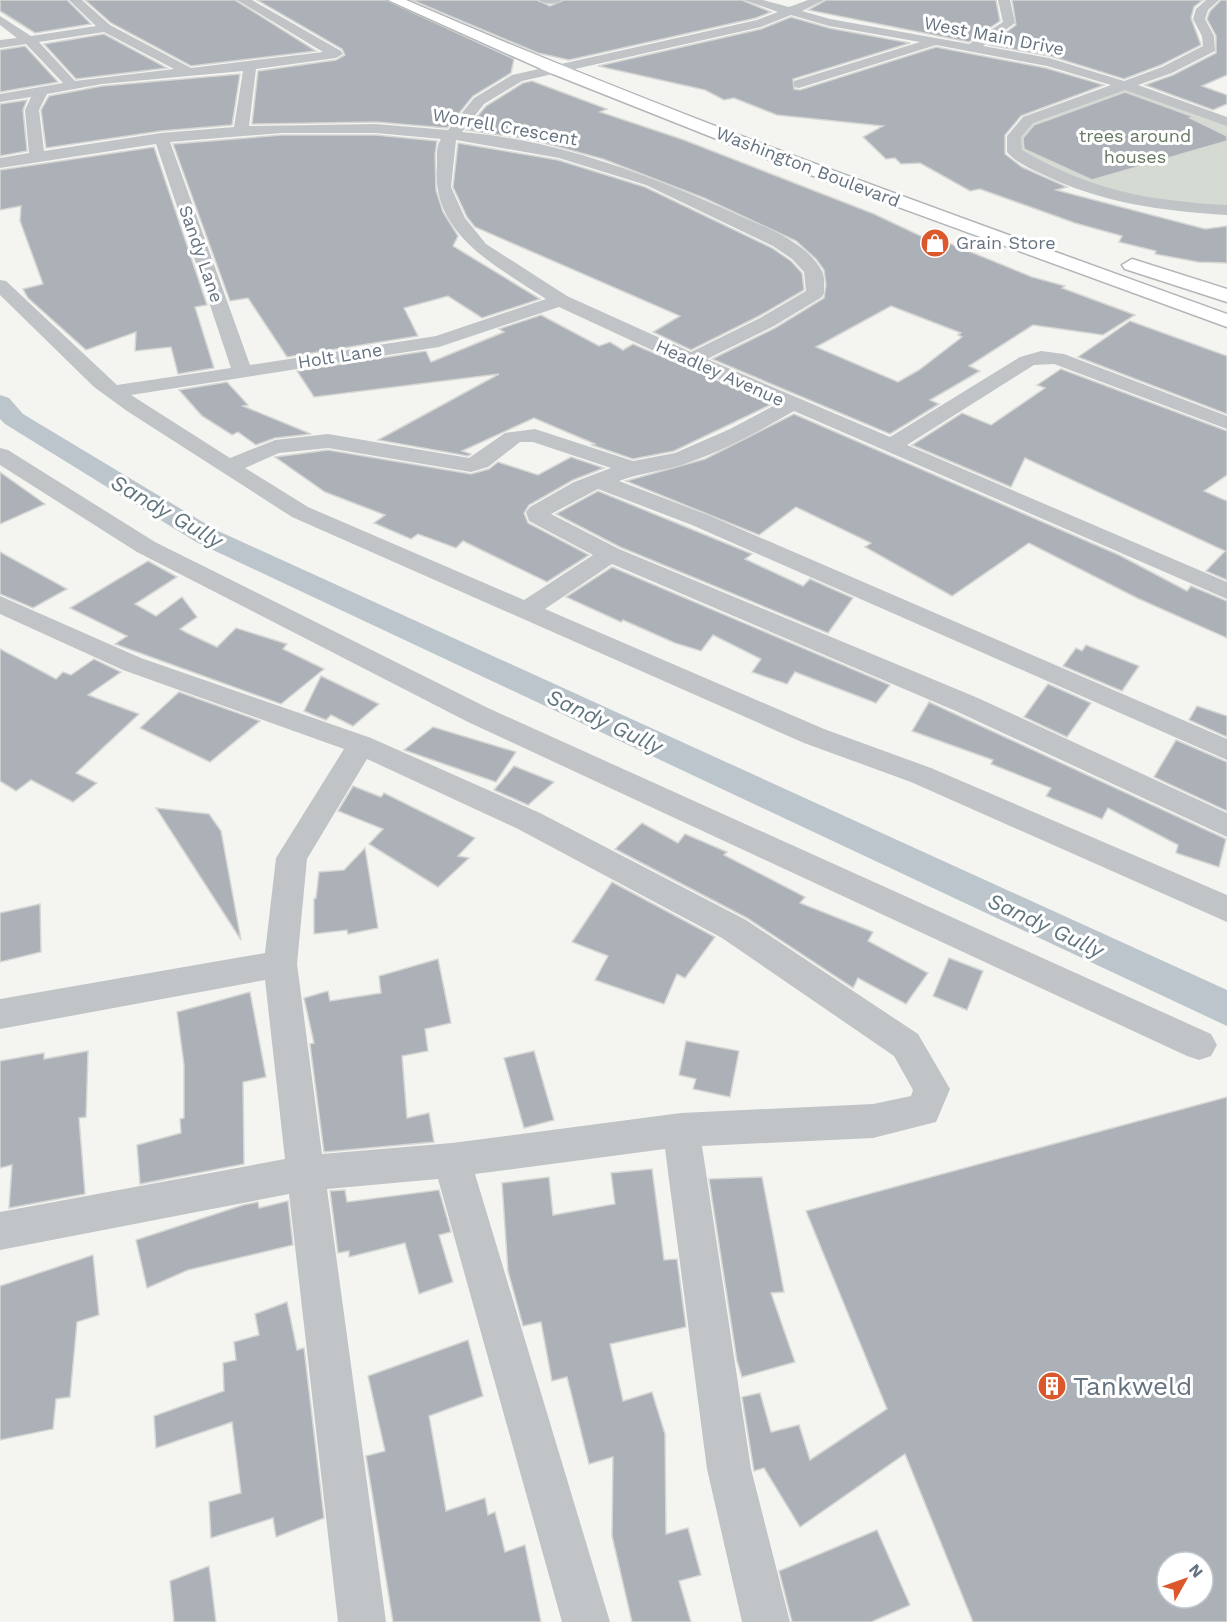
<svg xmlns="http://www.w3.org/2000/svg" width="1227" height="1622" font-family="'Work Sans',sans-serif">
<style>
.green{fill:#d5dbd2}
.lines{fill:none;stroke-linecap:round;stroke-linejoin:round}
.canal{fill:#bbc5cb;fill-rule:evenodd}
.building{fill:#abb1b6;stroke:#d6d6d4;stroke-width:1.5;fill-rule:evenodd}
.highway-casing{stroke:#b3b6b9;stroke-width:3}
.street{fill:#c0c4c7;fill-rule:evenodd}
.highway{fill:#fff;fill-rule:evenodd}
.labels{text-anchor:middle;stroke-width:6;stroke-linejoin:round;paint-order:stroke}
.far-street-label{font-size:18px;fill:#657381;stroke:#fff}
.far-park-label{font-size:18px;fill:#677863;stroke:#fff}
.far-poi-label{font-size:18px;fill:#657381;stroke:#fff;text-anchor:start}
.water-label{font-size:22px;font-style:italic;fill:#60757e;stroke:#fff}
.near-poi-label{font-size:26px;fill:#657381;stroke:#fff;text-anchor:start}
</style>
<rect width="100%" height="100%" fill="#f4f5f1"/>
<!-- green -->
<polygon class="green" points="1127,87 1227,122 1227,210 1120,199 1015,152 1014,136 1028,120"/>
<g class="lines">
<!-- canal -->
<polygon class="canal" points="0,395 9,398 23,414 216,530 1227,990 1227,1026 196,542 5,424 0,419"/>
</g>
<!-- building -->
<g class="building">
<polygon points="0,0 67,0 91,24 35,33 0,11"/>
<polygon points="85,0 235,0 316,51 191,66 111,23"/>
<polygon points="257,0 386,0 514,59 511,73 473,96 447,128 376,122 252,124 258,71 336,60 345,55 342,49"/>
<polygon points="412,0 537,0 550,6 564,0 742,0 771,12 756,18 569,60 538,53"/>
<polygon points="826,0 996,0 1000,21 969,42 808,10"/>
<polygon points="1012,0 1203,0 1194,7 1191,18 1201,45 1161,65 1124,79 1050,56 989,45 1016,25"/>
<polygon points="1221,0 1227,0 1227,75 1202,86 1227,95 1227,104 1213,110 1145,85 1173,75 1216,53 1216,36 1207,19 1210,11"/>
<polygon points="791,17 829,28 910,43 793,79 794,89 800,90 936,47 1046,68 1104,85 1021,116 1005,135 1005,154 1022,167 1067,187 1056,190 1205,229 1227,226 1227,263 1198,262 1155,254 1156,251 1119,242 1122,236 1075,223 980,189 970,191 920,163 901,164 895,158 886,159 863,137 883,126 777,115 734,98 724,100 705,90 598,66 761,29"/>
<polygon points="104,34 167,68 76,79 44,44"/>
<polygon points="25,46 58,82 0,92 0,50"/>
<polygon points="240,74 232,125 161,131 46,148 41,110 49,96 102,86"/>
<path d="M 532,81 L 607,109 L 600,112 L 684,140 L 874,214 L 929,240 L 934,237 L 1032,277 L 1065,286 L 1062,288 L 1135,315 L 1103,335 L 1033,325 L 969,366 L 980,371 L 930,400 L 939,404 L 890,434 L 712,359 L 775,328 L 824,298 L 826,285 L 824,270 L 816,259 L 796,241 L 704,198 L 603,159 L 533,140 L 466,130 L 486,106 L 523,83 ZM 891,306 L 961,333 L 958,335 L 962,337 L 919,370 L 898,382 L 816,347 Z"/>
<polygon points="1125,92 1194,117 1190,118 1227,136 1227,141 1092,180 1024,149 1023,138 1034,125"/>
<polygon points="27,100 23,110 27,151 0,156 0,104"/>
<polygon points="282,135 376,135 437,141 435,155 436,190 443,212 458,236 453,246 540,299 482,318 448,296 404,308 418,336 287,357 248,298 230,301 173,144"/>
<polygon points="458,143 558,160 645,187 772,248 791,261 802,273 804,290 759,316 691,350 653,332 680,316 475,227 467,217 453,187"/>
<polygon points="154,147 207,305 195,307 214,368 178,374 171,347 135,351 136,332 86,350 28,298 23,289 43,284 20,221 21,206 0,210 0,170"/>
<polygon points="541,315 599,346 610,342 623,350 633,344 772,404 674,451 633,459 592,445 595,444 534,418 462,451 471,454 468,456 378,440 499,374 314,397 297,371 426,351 431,362 504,332 499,329"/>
<polygon points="1130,321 1227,356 1227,414 1078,357"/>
<polygon points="1061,369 1227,431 1227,475 1204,491 1227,501 1227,580 1206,571 1225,551 1025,458 1011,487 912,445 962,413 991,425 1045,388 1037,385"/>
<polygon points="227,382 248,405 243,406 311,434 275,438 256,445 238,432 232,435 202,416 179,390"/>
<polygon points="794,414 1119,555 1187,591 1191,586 1227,601 1227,638 1137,598 1029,543 952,596 865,547 871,543 796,507 759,535 626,481 705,459"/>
<polygon points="328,450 471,474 489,469 498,462 538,475 571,457 604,468 573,480 529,505 524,513 528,523 589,555 547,582 463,541 456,548 418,534 411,539 374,523 385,515 325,492 275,457"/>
<polygon points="0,472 45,504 0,524"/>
<polygon points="598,491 752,554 745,559 803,586 810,579 853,598 828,633 620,547 556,514"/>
<polygon points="0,552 67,589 33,608 0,594"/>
<polygon points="148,561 177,577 135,604 156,616 182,597 197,617 180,629 187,633 217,647 236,628 287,644 283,649 324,669 281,704 115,644 127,636 70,608"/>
<polygon points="612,567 890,685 876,703 795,672 787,684 752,672 761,659 713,635 701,651 675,643 623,620 621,622 566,597"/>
<polygon points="1086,645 1139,666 1122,691 1063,666 1076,648 1082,651"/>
<polygon points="0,649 56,679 63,672 71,675 94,659 121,672 88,695 139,714 76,773 97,783 73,802 31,780 16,791 0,781"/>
<polygon points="321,676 379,704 353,726 331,715 326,720 316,716 304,711"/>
<polygon points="1048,684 1091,703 1067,737 1024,717"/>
<polygon points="179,692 260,721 210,762 140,728"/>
<polygon points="929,702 1226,839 1219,867 1176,853 1178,845 1108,808 1102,819 1046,796 1051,788 991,764 993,760 912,731"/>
<polygon points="1197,706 1227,716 1227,737 1189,720"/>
<polygon points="433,727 516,752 496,782 404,750"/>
<polygon points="1176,740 1227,762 1227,811 1154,777"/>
<polygon points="514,766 554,782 528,805 494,790"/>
<polygon points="353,786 381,797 384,793 475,838 458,856 469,858 438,887 369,844 383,829 338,811"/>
<polygon points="156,808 209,814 221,831 241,940"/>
<polygon points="642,823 678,843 685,834 727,852 724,855 805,897 800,903 873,932 868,941 928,973 906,1004 858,978 853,988 747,918 615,849"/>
<polygon points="365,848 378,928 348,934 347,930 314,934 314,899 316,898 319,872 344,870"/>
<polygon points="612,882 715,937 685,978 677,974 664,1004 595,980 608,956 572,942"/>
<polygon points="40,904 41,952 0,962 0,913"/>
<polygon points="949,958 983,971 967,1010 933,996"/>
<polygon points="438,959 451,1023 425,1029 428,1051 402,1056 407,1118 429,1113 434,1142 324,1152 310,1044 314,1043 304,998 328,991 330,1001 381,993 379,976"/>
<polygon points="250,992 266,1077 243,1082 244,1164 140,1184 137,1145 181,1133 180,1119 184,1118 184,1065 177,1012"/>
<polygon points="686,1041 739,1051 730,1097 693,1089 696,1079 679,1075"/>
<polygon points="88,1051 86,1117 79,1118 85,1194 9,1208 12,1165 0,1168 0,1061 44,1053 44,1059"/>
<polygon points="534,1051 554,1120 524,1128 504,1058"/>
<path d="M 1227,1097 L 1227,1622 L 973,1622 L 905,1454 L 800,1527 L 764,1468 L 754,1471 L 742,1397 L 760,1393 L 771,1432 L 799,1425 L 810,1460 L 887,1409 L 806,1211 ZM 1167,1562 L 1203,1562 L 1203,1598 L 1167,1598 Z"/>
<polygon points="652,1169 664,1260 677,1259 686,1327 610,1344 623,1401 652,1392 665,1434 666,1534 688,1528 701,1575 679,1581 691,1622 632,1622 612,1536 613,1457 589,1464 567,1377 552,1381 541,1322 523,1326 508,1271 502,1183 549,1177 553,1215 615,1204 611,1173"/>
<polygon points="762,1177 784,1292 771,1293 795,1362 742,1377 737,1361 709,1179"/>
<polygon points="345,1190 347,1202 439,1190 451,1232 439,1235 453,1282 419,1294 405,1243 349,1257 349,1251 338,1253 330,1191"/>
<polygon points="288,1201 293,1245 188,1270 147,1288 136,1240 243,1205 258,1202 259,1208"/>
<polygon points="93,1255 99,1315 77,1322 70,1397 56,1399 53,1429 0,1440 0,1286"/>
<polygon points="287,1302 297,1350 304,1348 324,1518 276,1537 273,1518 211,1538 209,1502 241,1493 232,1422 156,1448 154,1416 224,1391 223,1363 236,1360 234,1342 259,1335 255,1314"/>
<polygon points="468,1340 483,1396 429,1416 446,1511 485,1498 488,1515 495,1512 505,1552 525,1545 541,1622 393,1622 366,1456 385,1451 368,1376"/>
<polygon points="877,1530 910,1605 871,1622 792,1622 779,1571"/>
<polygon points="209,1566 216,1622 174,1622 170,1581"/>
</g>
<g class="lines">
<!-- highway casing -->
<g class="highway-casing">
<g id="highway">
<path d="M 388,0 L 406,0 C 675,117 951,214 1227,314 L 1227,327 L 767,159 L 548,72 Z"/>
<polygon points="1132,259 1227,289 1227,302 1125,269 1122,265"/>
</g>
</g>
<!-- street -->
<g class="street">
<path d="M 69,0 L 82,0 L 110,25 L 191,68 L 323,52 L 237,0 L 252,0 L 341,51 L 343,54 L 336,58 L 256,69 L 249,126 L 376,124 L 448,130 L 474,98 L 512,75 L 757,20 L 778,12 L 744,0 L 763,0 L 789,7 L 808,0 L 824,0 L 802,11 L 830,19 L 969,44 L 1003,22 L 998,0 L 1010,0 L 1015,23 L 983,46 L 1049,58 L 1124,81 L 1162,67 L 1203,46 L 1202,36 L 1193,19 L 1196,9 L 1206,0 L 1219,0 L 1208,10 L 1205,19 L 1214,36 L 1215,51 L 1172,73 L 1138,85 L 1227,117 L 1227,126 L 1125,90 L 1033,123 L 1021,137 L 1022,150 C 1090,190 1149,201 1227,205 L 1227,215 C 1162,211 1101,203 1042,174 C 1031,169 1015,162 1007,152 L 1007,136 L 1023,117 L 1111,85 L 1047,66 L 936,45 L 799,88 L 794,87 L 794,81 L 920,42 L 829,26 L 791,15 L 761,27 L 522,81 L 484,104 L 462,132 C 558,140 649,175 736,214 C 764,227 806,241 822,271 C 825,277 824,286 824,293 L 822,297 L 774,326 L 707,359 L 890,437 L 1020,357 L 1041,351 L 1064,354 L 1227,416 L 1227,429 L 1054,364 L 1034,365 L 907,445 L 1227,582 L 1227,599 L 794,411 C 761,430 727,449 690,462 C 667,471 642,472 619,481 L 708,515 L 1227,739 L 1227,760 L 692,525 L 598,489 L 551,514 L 619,549 L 978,698 L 1227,813 L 1227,837 L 958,712 L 612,564 L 545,609 L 824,729 L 931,768 L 1227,895 L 1227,922 L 911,782 L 804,743 L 292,517 L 127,411 L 94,387 L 0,295 L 0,280 L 6,281 L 117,385 L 231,368 L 156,144 L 0,168 L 0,158 L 29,153 L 25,110 L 31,97 L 0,102 L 0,94 L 63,83 L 26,44 L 0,48 L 0,40 L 17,38 L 0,25 L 0,16 L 31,36 L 96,26 ZM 104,32 L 174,69 L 75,81 L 39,42 ZM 243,71 L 234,127 L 161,133 L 44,151 L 39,110 L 47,94 L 102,84 ZM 282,133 L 376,133 L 441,139 C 436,146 437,157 437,166 C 431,234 496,266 546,299 L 436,336 L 250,365 L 170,142 ZM 456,140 L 559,158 L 646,185 L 773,246 L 792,259 L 804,272 L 806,291 L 760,318 L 691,352 L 567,296 L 486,244 L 465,218 L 451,187 ZM 559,307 L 682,364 L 777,404 L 730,429 L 675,453 L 633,461 L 535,429 L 505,433 L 469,458 L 328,434 L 275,440 L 230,458 L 131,395 L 439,347 ZM 520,442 L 533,442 L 611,468 L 574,482 L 530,507 L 526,512 L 529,521 L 593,555 L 524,600 L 308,507 L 245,468 L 279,453 L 328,448 L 471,472 L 488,467 Z"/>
<path d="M 539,0 L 562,0 C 557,5 544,5 539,0 Z"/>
<polygon points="0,448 8,450 155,542 488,708 1211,1034 1217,1045 1211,1056 1199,1060 1187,1056 468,722 137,552 0,465"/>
<path d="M 0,596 L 141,658 L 371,738 L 540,813 L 746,920 L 918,1034 L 950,1089 L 936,1122 L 873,1138 L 702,1146 L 751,1469 L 790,1622 L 742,1622 L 707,1469 L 665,1149 L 475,1174 L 610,1622 L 562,1622 L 438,1179 L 327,1189 L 386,1622 L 338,1622 L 289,1194 L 0,1250 L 0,1212 L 285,1159 L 265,980 L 0,1029 L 0,999 L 265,953 L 276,858 L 344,749 L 123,670 L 0,614 ZM 367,759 L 518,829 L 722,938 L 894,1056 L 913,1090 L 911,1096 L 873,1104 L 681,1113 L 452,1143 L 322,1154 L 297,964 L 307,859 Z"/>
</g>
<!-- highway -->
<use href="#highway" class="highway"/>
</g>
<!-- icons -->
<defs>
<g id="shop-disc" transform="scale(1.5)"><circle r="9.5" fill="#da582b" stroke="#fff"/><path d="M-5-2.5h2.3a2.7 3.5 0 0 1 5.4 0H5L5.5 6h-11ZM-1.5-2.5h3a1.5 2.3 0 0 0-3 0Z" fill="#fff"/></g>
<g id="building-disc" transform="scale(1.5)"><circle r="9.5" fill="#da582b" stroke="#fff"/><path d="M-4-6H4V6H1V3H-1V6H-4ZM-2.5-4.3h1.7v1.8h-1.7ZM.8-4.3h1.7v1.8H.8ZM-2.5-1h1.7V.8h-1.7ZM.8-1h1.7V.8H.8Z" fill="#fff"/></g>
</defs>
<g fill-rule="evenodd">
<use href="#shop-disc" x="935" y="243"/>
<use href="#building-disc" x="1052" y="1386"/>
</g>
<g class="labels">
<!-- far-street labels -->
<g class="far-street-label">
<text transform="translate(994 36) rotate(11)" y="6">West Main Drive</text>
<text transform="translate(505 127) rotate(10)" y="6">Worrell Crescent</text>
<text transform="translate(808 167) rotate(21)" y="6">Washington Boulevard</text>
<text transform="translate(201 254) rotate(71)" y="6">Sandy Lane</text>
<text transform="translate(340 356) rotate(-9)" y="6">Holt Lane</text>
<text transform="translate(720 373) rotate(24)" y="6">Headley Avenue</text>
</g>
<!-- far-park labels -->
<g class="far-park-label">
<text x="1135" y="142">trees around<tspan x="1135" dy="21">houses</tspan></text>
</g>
<!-- far-poi labels -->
<g class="far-poi-label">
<text x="956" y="249">Grain Store</text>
</g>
<!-- water labels -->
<g class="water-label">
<text transform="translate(167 511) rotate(30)" y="8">Sandy Gully</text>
<text transform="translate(605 721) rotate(25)" y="8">Sandy Gully</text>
<text transform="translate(1046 925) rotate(25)" y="8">Sandy Gully</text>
</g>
<!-- near-poi labels -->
<g class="near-poi-label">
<text x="1073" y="1395">Tankweld</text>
</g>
</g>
<!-- north arrow -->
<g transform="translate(1185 1580) rotate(50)"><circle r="28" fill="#ffffff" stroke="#c1c7cd" stroke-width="1.5"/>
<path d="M0-4.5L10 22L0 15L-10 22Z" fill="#da582b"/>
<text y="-9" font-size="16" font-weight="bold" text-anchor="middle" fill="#657381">N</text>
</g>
</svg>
